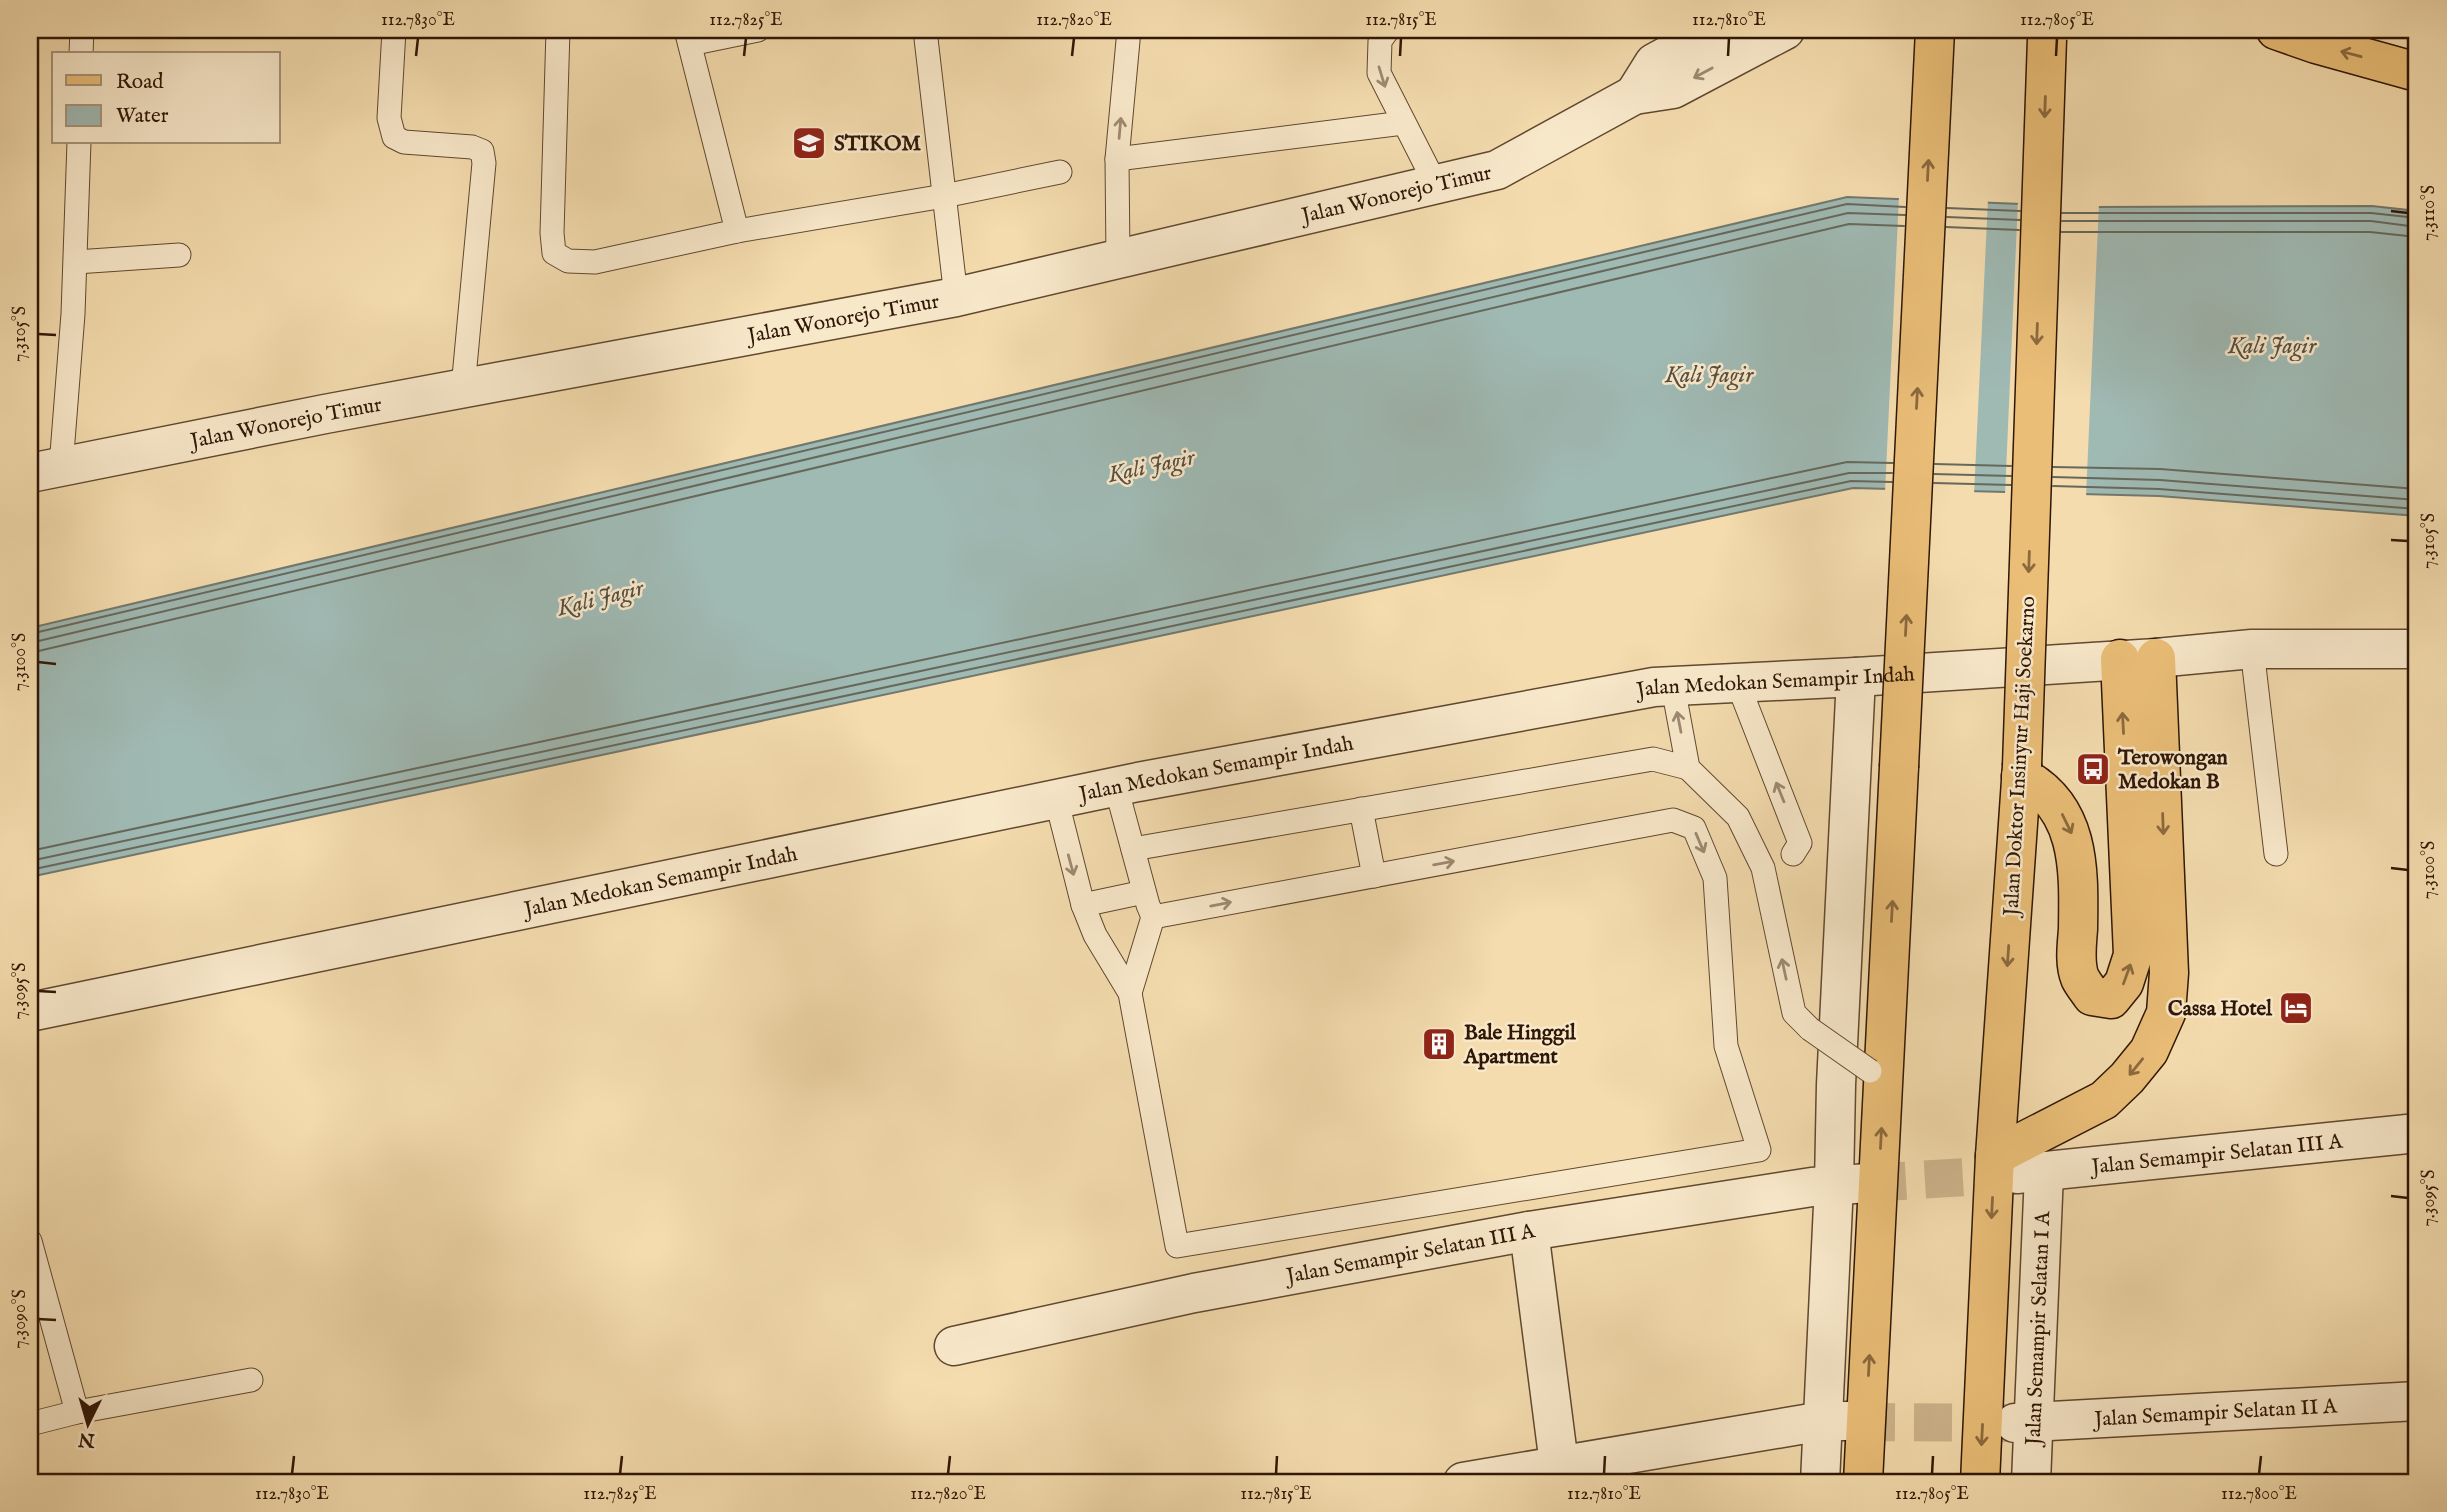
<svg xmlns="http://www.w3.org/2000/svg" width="2447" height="1512" font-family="'IM FELL English',serif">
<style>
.water{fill:#9fb9b3;stroke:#72786d;stroke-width:2}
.pier{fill:#f4dcae}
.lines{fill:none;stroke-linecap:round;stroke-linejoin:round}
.shore{stroke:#67685c;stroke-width:2}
.minor-tunnel{stroke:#cdb48c;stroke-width:38;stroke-dasharray:38 19;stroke-linecap:butt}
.service-casing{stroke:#60482f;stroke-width:25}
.minor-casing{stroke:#60482f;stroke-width:41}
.tertiary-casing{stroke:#60482f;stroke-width:41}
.primary-casing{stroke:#2f1605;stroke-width:41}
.service{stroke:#f8e8ca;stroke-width:23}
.minor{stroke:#f8e8ca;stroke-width:38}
.tertiary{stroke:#f8e8ca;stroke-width:38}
.primary{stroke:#eabe77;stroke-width:38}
.service-bridge-casing{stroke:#60482f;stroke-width:25;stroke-linecap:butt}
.primary-bridge-casing{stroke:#2f1605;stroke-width:41;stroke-linecap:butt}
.service-bridge{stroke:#f8e8ca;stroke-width:23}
.primary-bridge{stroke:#eabe77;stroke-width:38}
.oneway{stroke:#8c6a3e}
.oneway2{stroke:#9e8a71}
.ticks{fill:none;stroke:#2f1605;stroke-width:2.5}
.labels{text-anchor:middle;stroke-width:5;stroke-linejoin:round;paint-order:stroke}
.poi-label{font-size:21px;font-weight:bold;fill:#2f1605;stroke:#f8e8ca;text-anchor:start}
.street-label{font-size:21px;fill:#2f1605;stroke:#f8e8ca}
.water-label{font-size:23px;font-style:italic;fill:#564f42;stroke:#f8e8ca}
.neatline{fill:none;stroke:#2f1605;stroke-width:2.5}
.ticks-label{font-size:18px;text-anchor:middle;fill:#2f1605}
</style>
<rect width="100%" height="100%" fill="#f4dcae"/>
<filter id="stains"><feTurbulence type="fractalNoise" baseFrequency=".00286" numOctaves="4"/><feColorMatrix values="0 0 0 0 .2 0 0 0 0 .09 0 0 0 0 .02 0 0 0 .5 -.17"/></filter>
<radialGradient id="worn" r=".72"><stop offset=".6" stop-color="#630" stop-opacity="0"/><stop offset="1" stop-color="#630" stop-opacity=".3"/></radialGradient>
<!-- water -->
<polygon class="water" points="1847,197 2094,207 2372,206 2417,211 2417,516 2159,496 1853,488 30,877 30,628"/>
<!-- pier -->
<g class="pier">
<polygon points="1899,196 1988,199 1974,495 1885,492"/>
<polygon points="2018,200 2099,203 2086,497 2005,495"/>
</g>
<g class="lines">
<!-- shore -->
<g class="shore">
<polyline points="1947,208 2020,211"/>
<polyline points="2062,213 2371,213 2417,218"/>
<polyline points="1947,217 2020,220"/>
<polyline points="2062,221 2371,221 2417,227"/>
<polyline points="1946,227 2019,230"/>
<polyline points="2061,232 2370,232 2417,237"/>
<polyline points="1935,464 2011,466"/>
<polyline points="2053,467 2160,469 2417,489"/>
<polyline points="1934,474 2011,476"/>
<polyline points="2053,477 2160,480 2417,500"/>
<polyline points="1934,483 2011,485"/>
<polyline points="2053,486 2159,489 2417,509"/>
<polyline points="30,634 1847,204 1905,207"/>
<polyline points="30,643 1848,213 1905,215"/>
<polyline points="30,653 1849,224 1904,226"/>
<polyline points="30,851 1847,462 1893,463"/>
<polyline points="30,861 1849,473 1892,473"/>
<polyline points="30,870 1851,481 1892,482"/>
</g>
<!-- minor-tunnel -->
<g class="minor-tunnel">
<polyline points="1868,1183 2017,1174"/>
<polyline points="1857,1422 2015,1423"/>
</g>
<!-- service casing -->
<g class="service-casing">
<g id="service">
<polyline points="394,30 389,118 394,137 404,142 472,147 482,151 484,163 463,388"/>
<polyline points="558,30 552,233 554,253 568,261 595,262 737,231 944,196 1060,172"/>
<polyline points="686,30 737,231"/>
<polyline points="925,30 956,297"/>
<polyline points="1388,30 1380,41 1379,73 1435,183"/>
<polyline points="690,44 758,30"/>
<polyline points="81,54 82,30"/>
<polyline points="1117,159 1403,123"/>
<polyline points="1118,258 1117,159 1129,30"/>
<polyline points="76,262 179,255"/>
<polyline points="61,466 73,314 79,142"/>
<polyline points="2252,649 2276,854"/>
<polyline points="1738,684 1800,843 1793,854"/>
<polyline points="1673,687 1688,768 1738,817 1763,868 1794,1013 1810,1029"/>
<polyline points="1116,787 1148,905 1153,917 1130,993"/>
<polyline points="1056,798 1083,905 1095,935 1130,993 1177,1246 1759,1150 1726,1046 1715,878 1694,828 1673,820 1153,917"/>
<polyline points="1361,809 1374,876"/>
<polyline points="1133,849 1653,759 1688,768"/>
<polyline points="1083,905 1144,892"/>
<polyline points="30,1241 77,1412"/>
<polyline points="30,1424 77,1412 251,1380"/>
</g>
</g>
<!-- minor casing -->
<g class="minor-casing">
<g id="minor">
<polyline points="1634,95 1654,63 1715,30"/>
<path id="s1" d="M 30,473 L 325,414 L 956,297 L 1497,170 L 1634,95 L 1673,89 L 1785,30"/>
<path id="s2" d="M 2017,1174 L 2417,1133"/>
<polyline points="1529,1231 1559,1464"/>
<path id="s3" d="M 954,1346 L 1194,1293 L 1529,1231 L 1812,1187 L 1868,1183"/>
<path id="s4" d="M 2015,1423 L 2417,1401"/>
<polyline points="1463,1482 1823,1421 1847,1421"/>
<polyline points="1820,1482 1834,1184 1836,1085 1856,677"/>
<path id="s5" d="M 2031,1482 L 2044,1173"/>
</g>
</g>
<!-- tertiary casing -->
<g class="tertiary-casing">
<g id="tertiary">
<path id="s6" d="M 30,1012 L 1138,782 L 1654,687 L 1856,677 L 2156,658 L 2252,649 L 2417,649"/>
</g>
</g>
<!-- primary casing -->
<g class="primary-casing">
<g id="primary">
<polyline points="2276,30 2316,44 2417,72"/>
<path d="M 2021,776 C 2081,807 2079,869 2078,929 C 2077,944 2074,963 2080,978 C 2083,984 2088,990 2092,996 L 2111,999 L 2124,983 L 2133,955 L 2120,659"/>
<polyline points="1995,1156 2104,1100 2127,1078 2149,1051 2166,1013 2169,973 2156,658"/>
<polyline points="1863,1482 1899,767"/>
<polyline points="1980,1482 1995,1156 2022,766"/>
</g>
</g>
<!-- service -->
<use href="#service" class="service"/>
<!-- minor -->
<use href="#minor" class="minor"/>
<!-- tertiary -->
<use href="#tertiary" class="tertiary"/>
<!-- primary -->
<use href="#primary" class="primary"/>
<!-- service-bridge casing -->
<g class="service-bridge-casing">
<polyline id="service-bridge" points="1810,1029 1870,1071"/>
</g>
<!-- primary-bridge casing -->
<g class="primary-bridge-casing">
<g id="primary-bridge">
<polyline points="2022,766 2047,39"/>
<polyline points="1899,767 1935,30"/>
</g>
</g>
<!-- service-bridge -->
<use href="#service-bridge" class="service-bridge"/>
<!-- primary-bridge -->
<use href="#primary-bridge" class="primary-bridge"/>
</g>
<!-- one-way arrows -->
<defs><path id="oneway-shaft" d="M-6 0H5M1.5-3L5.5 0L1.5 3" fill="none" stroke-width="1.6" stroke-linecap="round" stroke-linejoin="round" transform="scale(1.75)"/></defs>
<g class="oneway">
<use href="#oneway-shaft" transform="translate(2351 54) rotate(-165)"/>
<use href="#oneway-shaft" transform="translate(2045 107) rotate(92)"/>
<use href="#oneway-shaft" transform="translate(1928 170) rotate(-87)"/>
<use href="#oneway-shaft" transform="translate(2037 334) rotate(92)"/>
<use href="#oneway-shaft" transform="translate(1917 398) rotate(-87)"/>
<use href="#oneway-shaft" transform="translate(2029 562) rotate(92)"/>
<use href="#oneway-shaft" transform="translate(1906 625) rotate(-87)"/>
<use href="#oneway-shaft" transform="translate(2123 723) rotate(-93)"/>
<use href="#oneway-shaft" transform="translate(2067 824) rotate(64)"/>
<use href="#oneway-shaft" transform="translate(2163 824) rotate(88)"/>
<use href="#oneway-shaft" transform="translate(1892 911) rotate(-87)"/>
<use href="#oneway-shaft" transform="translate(2008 956) rotate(94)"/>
<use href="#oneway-shaft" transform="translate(2127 974) rotate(-70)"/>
<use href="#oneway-shaft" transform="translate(2136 1067) rotate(129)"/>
<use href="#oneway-shaft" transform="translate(1881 1138) rotate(-87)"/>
<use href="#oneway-shaft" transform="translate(1992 1208) rotate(93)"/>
<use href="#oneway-shaft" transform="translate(1869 1365) rotate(-87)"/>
<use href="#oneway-shaft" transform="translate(1982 1435) rotate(93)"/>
</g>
<g class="oneway2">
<use href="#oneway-shaft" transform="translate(1703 73) rotate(152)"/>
<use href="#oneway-shaft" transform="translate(1382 77) rotate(73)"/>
<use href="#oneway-shaft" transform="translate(1120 128) rotate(-85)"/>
<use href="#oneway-shaft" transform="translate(1679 722) rotate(-101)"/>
<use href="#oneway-shaft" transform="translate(1780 792) rotate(-112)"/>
<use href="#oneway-shaft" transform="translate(1700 843) rotate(67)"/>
<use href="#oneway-shaft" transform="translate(1444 863) rotate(-10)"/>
<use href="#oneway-shaft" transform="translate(1071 865) rotate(75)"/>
<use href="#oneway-shaft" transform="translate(1221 904) rotate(-11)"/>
<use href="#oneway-shaft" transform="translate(1784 969) rotate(-102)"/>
</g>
<!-- ticks -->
<path class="ticks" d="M 416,56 L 418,38M 744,56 L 746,38M 1072,56 L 1074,38M 1400,56 L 1401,38M 1728,56 L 1729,38M 2056,56 L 2057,38M 2391,211 L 2408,213M 38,334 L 56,335M 2391,540 L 2408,541M 38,662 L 56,664M 2391,868 L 2408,870M 38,991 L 56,992M 2391,1196 L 2408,1198M 38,1319 L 56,1320M 292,1474 L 294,1456M 620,1474 L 622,1456M 948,1474 L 950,1456M 1276,1474 L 1277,1456M 1604,1474 L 1605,1456M 1932,1474 L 1933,1456M 2259,1474 L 2261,1456"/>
<!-- icons -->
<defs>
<g id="university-square" transform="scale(1.75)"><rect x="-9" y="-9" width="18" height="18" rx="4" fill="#8f2418" stroke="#f8e8ca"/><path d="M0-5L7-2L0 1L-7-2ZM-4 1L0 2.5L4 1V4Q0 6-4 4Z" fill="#fff"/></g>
<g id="bus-square" transform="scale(1.75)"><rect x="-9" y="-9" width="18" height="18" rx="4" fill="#8f2418" stroke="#f8e8ca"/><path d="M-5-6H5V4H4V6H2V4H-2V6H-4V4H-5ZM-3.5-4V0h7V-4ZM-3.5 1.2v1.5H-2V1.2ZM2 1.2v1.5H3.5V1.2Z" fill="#fff"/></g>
<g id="hotel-square" transform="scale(1.75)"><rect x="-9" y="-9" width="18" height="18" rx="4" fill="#8f2418" stroke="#f8e8ca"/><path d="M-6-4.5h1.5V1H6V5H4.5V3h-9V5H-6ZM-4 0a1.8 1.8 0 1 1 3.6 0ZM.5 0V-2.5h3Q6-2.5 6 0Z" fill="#fff"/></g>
<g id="building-square" transform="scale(1.75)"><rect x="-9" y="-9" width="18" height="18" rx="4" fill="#8f2418" stroke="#f8e8ca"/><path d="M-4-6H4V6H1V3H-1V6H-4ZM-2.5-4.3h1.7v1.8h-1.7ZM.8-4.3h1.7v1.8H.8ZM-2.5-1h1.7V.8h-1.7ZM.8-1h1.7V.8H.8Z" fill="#fff"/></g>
</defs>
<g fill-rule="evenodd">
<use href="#university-square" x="809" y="143"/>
<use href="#bus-square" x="2093" y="769"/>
<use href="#hotel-square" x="2296" y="1008"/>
<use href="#building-square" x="1439" y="1044"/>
</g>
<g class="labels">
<!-- poi labels -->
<g class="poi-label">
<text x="834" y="150">STIKOM</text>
<text x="2118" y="764">Terowongan<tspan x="2118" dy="24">Medokan B</tspan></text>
<text x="2272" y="1015" text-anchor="end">Cassa Hotel</text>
<text x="1464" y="1039">Bale Hinggil<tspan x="1464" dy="24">Apartment</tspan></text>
</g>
<!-- street labels -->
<g class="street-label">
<text dy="7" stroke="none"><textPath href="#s1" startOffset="1395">Jalan Wonorejo Timur</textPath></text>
<text dy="7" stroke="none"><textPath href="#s1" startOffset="828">Jalan Wonorejo Timur</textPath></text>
<text dy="7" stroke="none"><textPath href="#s1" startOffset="261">Jalan Wonorejo Timur</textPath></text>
<text dy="7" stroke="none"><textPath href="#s6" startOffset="1778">Jalan Medokan Semampir Indah</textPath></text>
<text transform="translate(2019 756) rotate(-87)" y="7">Jalan Doktor Insinyur Haji Soekarno</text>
<text dy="7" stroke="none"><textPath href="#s6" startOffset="1211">Jalan Medokan Semampir Indah</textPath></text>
<text dy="7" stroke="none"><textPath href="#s6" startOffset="644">Jalan Medokan Semampir Indah</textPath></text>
<text dy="7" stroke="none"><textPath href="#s2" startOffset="201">Jalan Semampir Selatan III A</textPath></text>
<text dy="7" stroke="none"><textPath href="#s3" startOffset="466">Jalan Semampir Selatan III A</textPath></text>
<text dy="7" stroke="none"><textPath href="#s5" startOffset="154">Jalan Semampir Selatan I A</textPath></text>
<text dy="7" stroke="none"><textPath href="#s4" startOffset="201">Jalan Semampir Selatan II A</textPath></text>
</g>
<!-- water labels -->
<g class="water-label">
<text x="2272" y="353">Kali Jagir</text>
<text x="1709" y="382">Kali Jagir</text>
<text transform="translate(1151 465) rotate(-12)" y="8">Kali Jagir</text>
<text transform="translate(600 597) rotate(-14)" y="8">Kali Jagir</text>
</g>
</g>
<!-- margin -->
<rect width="2447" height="1512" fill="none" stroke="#f4dcae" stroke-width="77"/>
<!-- legend -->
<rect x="52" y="52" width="228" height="91" fill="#f8e8ca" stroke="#a8947b" stroke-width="2"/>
<rect x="66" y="75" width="35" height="10" fill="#eabe77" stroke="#a8947b" stroke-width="2"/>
<text x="116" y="88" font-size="21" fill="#2f1605">Road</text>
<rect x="66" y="105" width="35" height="21" fill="#9fb9b3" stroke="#a8947b" stroke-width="2"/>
<text x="116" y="122" font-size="21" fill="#2f1605">Water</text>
<!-- north arrow -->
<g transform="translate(88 1424) rotate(185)" stroke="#f8e8ca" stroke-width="5" paint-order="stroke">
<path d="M0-5L12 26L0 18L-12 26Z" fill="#2f1605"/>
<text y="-10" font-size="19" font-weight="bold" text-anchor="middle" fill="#2f1605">N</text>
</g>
<rect x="38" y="38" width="2370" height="1436" class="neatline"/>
<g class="ticks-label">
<text x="418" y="25">112.7830°E</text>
<text x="746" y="25">112.7825°E</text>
<text x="1074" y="25">112.7820°E</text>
<text x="1401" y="25">112.7815°E</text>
<text x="1729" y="25">112.7810°E</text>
<text x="2057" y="25">112.7805°E</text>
<text transform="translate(2428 213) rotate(-90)" y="6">7.3110°S</text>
<text transform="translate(19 334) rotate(-90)" y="6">7.3105°S</text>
<text transform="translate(2428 541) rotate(-90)" y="6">7.3105°S</text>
<text transform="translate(19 662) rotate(-90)" y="6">7.3100°S</text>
<text transform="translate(2428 870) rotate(-90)" y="6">7.3100°S</text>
<text transform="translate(19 991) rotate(-90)" y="6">7.3095°S</text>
<text transform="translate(2428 1198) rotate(-90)" y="6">7.3095°S</text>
<text transform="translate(19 1319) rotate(-90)" y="6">7.3090°S</text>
<text x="292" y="1499">112.7830°E</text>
<text x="620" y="1499">112.7825°E</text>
<text x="948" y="1499">112.7820°E</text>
<text x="1276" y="1499">112.7815°E</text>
<text x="1604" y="1499">112.7810°E</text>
<text x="1932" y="1499">112.7805°E</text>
<text x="2259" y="1499">112.7800°E</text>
</g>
<rect width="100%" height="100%" filter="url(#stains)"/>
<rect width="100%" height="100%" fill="url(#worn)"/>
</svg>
